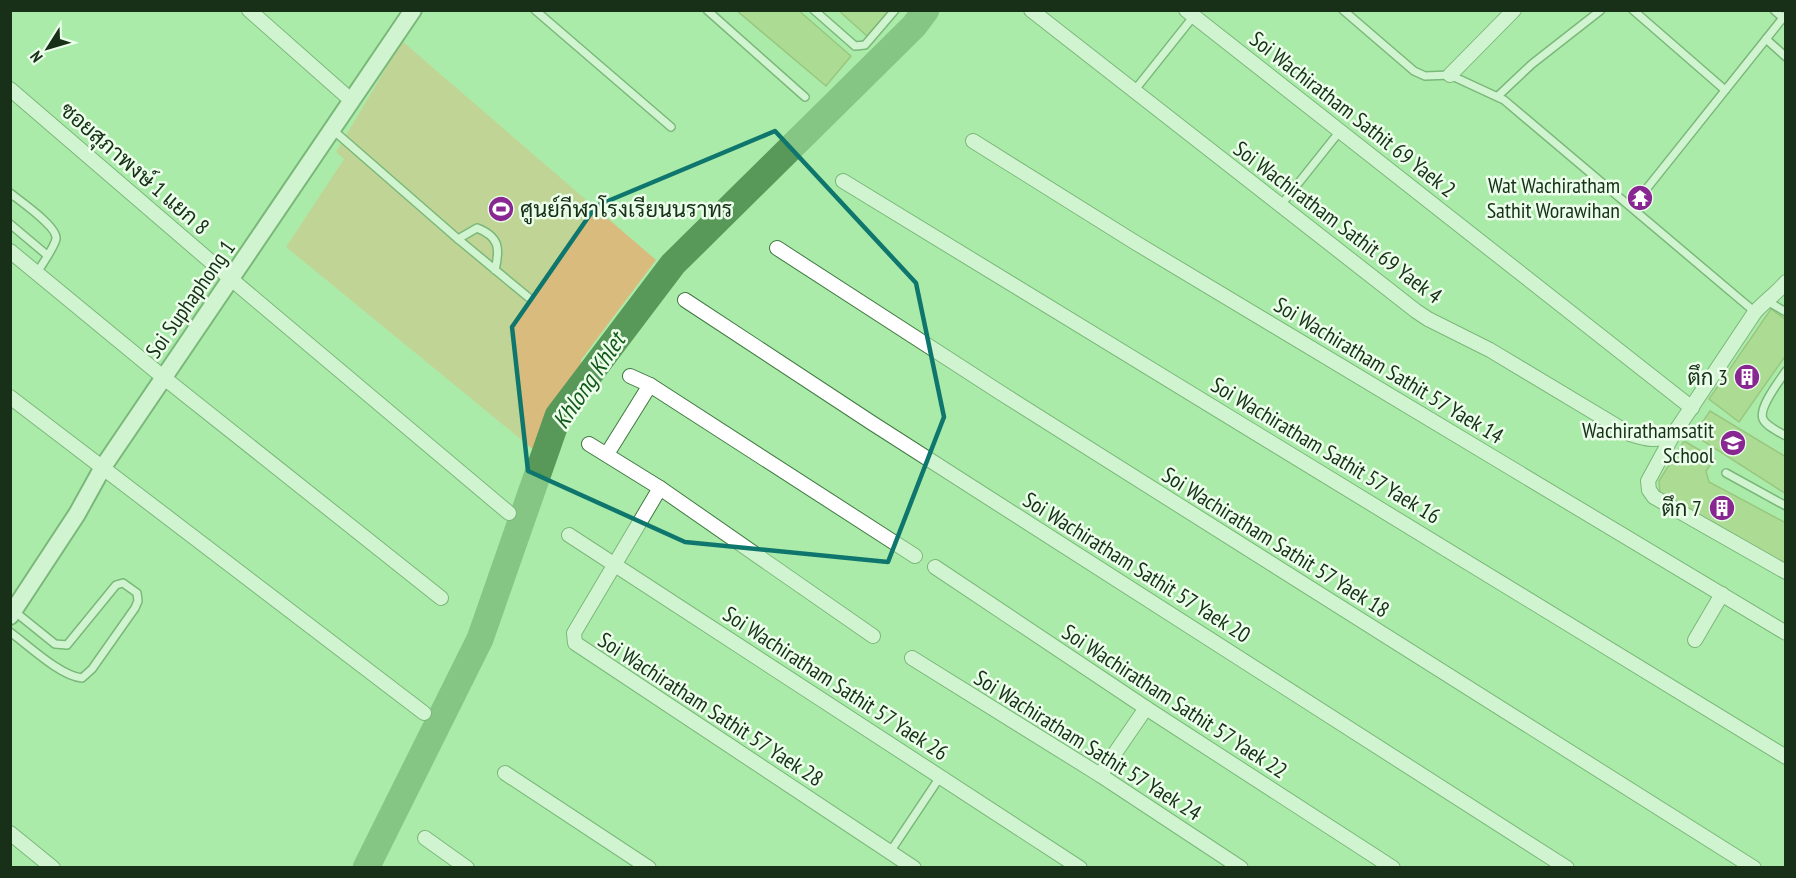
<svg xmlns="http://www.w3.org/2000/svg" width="1796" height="878" font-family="'PT Sans Narrow',Sarabun,sans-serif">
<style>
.green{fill:#d9bb7d}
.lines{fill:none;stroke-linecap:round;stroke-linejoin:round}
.river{stroke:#589959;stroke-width:27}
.building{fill:#aec979;stroke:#829b4d;stroke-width:1.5}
.service-casing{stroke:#3f7a40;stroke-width:10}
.minor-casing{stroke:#3f7a40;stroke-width:16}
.tertiary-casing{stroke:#3f7a40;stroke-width:20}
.service{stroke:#fff;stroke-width:7}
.minor{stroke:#fff;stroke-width:14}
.tertiary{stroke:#fff;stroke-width:16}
.marked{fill:none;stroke:#0f766e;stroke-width:4.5;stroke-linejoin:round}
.labels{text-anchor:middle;stroke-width:5;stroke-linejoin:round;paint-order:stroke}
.street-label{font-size:22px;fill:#173017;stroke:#ecffeb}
.poi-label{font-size:22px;fill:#173017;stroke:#ecffeb;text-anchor:end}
.water-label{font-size:24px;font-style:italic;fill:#135919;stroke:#ecffeb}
</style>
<rect width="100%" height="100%" fill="#abebaa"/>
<!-- green -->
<polygon class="green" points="402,41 656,260 581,360 580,380 553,416 540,455 286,247 344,159 336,152"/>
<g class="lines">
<!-- river -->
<polyline class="river" points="366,868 480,639 558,416 673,264 914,26 926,10"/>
</g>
<!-- building -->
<g class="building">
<polygon points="736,10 798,10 851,56 826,86"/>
<polygon points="838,10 890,10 867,36"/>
<polygon points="1771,309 1786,320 1786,355 1739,422 1709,399"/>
<polygon points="1710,411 1786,457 1786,494 1694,435"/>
<polygon points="1684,441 1715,459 1706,471 1709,482 1786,523 1786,565 1660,493 1659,481"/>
</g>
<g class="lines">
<!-- service casing -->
<g class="service-casing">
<g id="service">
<polyline points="535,10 671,127"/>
<polyline points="707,10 805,97"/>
<polyline points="814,10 855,46 865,45 895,10"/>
<polyline points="1343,10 1414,71 1425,76 1450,75 1504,100 1755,312"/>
<polyline points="1633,10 1725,90"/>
<polyline points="1774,10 1783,18"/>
<polyline points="1766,39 1786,57"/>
<polyline points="1134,91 1193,17"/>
<polyline points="1498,96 1532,64 1601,10"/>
<polyline points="333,130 458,239 528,297"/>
<path d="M 10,193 C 20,201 58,227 56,239 C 54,248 42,264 37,273"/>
<polyline points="1281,205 1340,131"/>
<polyline points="1632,207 1786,14"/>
<polyline points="10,224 47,255"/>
<path d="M 458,239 L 477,228 C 500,237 500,249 495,270"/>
<polyline points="1765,300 1786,312"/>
<path d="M 1786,371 C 1780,380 1758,408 1763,419 C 1766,426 1779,432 1786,436"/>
<polyline points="1726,473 1786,506"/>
<path d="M 10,632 C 28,645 60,676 82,678 L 92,669 L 135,608 L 138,601 L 137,593 L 123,583 L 116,585 L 67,645 L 55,644 L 14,611"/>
<polyline points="890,852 940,777"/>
</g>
</g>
<!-- minor casing -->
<g class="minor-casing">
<g id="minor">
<polyline points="249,10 352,101"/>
<path d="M 1031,10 L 1416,311 L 1428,319 L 1490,350 L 1630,434 C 1649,440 1655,441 1673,435"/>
<polyline points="1186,10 1692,408"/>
<polyline points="1450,75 1514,10"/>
<polyline points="10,89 231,279 509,513"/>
<polyline points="973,141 1136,243 1786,633"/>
<polyline points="843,181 1786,757"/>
<polyline points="777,248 1001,393 1754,868"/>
<polyline points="10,251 163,377 441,598"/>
<path d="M 1786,282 C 1777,293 1765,301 1755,312 L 1673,435 L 1648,481 L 1649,490 L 1654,497 L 1786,572"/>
<polyline points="685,300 872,423 1567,868"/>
<polyline points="630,376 650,385 915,556"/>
<polyline points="10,397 424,713"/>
<polyline points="589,444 660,488 873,636"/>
<polyline points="607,454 650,385"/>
<polyline points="660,488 574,633 575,643 914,868"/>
<polyline points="569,535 1080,868"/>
<polyline points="935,567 1146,708 1393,868"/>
<polyline points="1695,640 1722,594"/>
<polyline points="912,658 1100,775 1241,868"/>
<polyline points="505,773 649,868"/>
<polyline points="1100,775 1146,708"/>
<polyline points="10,833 53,868"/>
<polyline points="425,838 467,868"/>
</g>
</g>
<!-- tertiary casing -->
<g class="tertiary-casing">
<polyline id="tertiary" points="10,616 77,514 103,467 413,10"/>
</g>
<!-- service -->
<use href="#service" class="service"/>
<!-- minor -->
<use href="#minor" class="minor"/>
<!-- tertiary -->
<use href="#tertiary" class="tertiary"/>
</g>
<!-- marked area -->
<path d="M0 0H1796V878H0ZM 775,131 L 916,283 L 944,417 L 888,562 L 685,542 L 528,471 L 512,327 L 596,206 Z" fill="#abebaa" fill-opacity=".55" fill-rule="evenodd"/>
<path class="marked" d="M 775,131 L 916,283 L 944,417 L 888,562 L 685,542 L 528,471 L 512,327 L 596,206 Z"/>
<!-- icons -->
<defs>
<g id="temple-disc" transform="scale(1.35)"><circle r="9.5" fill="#882791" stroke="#ecffeb"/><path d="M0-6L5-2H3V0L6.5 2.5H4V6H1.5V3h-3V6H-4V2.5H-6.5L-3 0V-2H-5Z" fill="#fff"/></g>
<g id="stadium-disc" transform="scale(1.35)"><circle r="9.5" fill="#882791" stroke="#ecffeb"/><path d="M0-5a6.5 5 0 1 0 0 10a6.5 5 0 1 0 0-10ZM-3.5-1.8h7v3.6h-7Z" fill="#fff"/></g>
<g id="building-disc" transform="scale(1.35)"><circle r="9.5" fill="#882791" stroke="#ecffeb"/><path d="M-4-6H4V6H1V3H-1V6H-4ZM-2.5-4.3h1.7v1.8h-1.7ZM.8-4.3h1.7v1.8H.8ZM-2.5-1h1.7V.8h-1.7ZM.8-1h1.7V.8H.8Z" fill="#fff"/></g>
<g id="school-disc" transform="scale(1.35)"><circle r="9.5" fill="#882791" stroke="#ecffeb"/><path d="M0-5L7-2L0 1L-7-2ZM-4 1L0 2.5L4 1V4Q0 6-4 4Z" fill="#fff"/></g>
</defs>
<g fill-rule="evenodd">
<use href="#temple-disc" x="1640" y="198"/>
<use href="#stadium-disc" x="501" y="209"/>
<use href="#building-disc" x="1747" y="377"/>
<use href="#school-disc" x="1733" y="443"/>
<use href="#building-disc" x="1722" y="508"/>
</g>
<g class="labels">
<!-- street labels -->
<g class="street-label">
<text transform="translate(1353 114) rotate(38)" y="8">Soi Wachiratham Sathit 69 Yaek 2</text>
<text transform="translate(135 168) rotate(41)" y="8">ซอยสุภาพงษ์ 1 แยก 8</text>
<text transform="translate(1338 222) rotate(37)" y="8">Soi Wachiratham Sathit 69 Yaek 4</text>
<text transform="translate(190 299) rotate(-55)" y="8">Soi Suphaphong 1</text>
<text transform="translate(1389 370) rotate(31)" y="8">Soi Wachiratham Sathit 57 Yaek 14</text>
<text transform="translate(1326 450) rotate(31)" y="8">Soi Wachiratham Sathit 57 Yaek 16</text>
<text transform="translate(1276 542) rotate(32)" y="8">Soi Wachiratham Sathit 57 Yaek 18</text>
<text transform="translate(1137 567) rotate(32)" y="8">Soi Wachiratham Sathit 57 Yaek 20</text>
<text transform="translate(836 683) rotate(33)" y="8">Soi Wachiratham Sathit 57 Yaek 26</text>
<text transform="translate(1175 701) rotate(33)" y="8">Soi Wachiratham Sathit 57 Yaek 22</text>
<text transform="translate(711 709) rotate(33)" y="8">Soi Wachiratham Sathit 57 Yaek 28</text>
<text transform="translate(1088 745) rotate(32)" y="8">Soi Wachiratham Sathit 57 Yaek 24</text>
</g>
<!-- poi labels -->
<g class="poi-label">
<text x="1620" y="193">Wat Wachiratham<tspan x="1620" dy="25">Sathit Worawihan</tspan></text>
<text x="520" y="217" text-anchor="start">ศูนย์กีฬาโรงเรียนนราทร</text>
<text x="1728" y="385">ตึก 3</text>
<text x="1714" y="438">Wachirathamsatit<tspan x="1714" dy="25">School</tspan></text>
<text x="1702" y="516">ตึก 7</text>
</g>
<!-- water labels -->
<g class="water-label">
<text transform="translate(589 381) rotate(-56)" y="8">Khlong Khlet</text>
</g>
</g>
<!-- border -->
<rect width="1796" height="878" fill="none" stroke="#173017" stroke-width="24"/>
<!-- north arrow -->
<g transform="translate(48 48) rotate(233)" stroke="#ecffeb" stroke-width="4.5" paint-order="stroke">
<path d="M0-4.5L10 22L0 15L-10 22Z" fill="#173017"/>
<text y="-9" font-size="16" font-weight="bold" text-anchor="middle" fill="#173017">N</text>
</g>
</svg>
